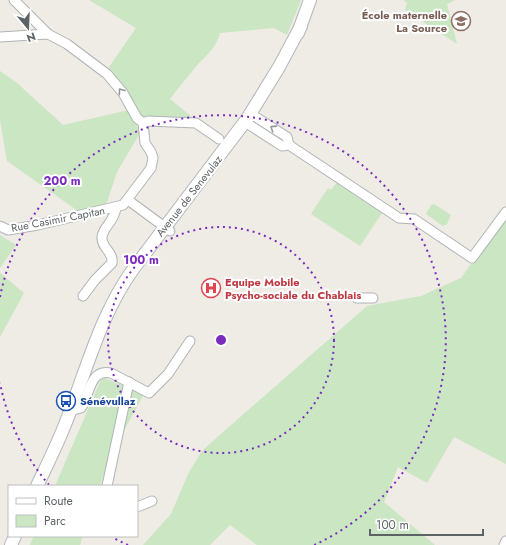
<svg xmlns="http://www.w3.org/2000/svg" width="506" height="545" font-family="Jost,sans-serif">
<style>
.green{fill:#cae6c2}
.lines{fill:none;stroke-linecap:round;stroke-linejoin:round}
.street-casing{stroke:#b0b4b7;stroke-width:11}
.secondary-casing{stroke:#b2b6ba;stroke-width:14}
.street{stroke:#fff;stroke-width:9}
.secondary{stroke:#fff;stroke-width:12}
.oneway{stroke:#96999b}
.ring{fill:none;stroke:#7b2cbf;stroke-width:2;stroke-dasharray:2 4}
.labels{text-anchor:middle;stroke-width:4;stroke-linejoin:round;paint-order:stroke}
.education-label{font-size:11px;font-weight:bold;fill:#785e54;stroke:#fff;text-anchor:end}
.street-label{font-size:11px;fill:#5d6265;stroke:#fff}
.health-label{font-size:11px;font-weight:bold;fill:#be3a42;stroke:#fff;text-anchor:start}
.transit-label{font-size:11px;font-weight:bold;fill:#164399;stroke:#fff;text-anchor:start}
.centre{fill:#7b2cbf;stroke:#fff;stroke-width:2}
.ring-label{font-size:12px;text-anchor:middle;font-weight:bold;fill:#7b2cbf;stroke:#fff;stroke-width:4;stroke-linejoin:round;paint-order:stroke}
</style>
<rect width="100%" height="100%" fill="#efebe5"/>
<!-- green -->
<g class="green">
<path d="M 89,0 L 301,0 L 287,35 L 274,28 L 220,33 C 216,47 209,53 199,63 C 189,75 179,87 170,99 L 193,118 L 143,118 L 109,67 L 136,28 Z"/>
<polygon points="404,0 455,0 447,4 457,44 405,10 407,3"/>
<polygon points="0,71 17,83 63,125 129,110 140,133 117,172 106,205 78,211 7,161 0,120"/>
<polygon points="338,181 382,213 360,246 311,214 328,188 331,190"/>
<polygon points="434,204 451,215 447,224 443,226 426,214 431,205"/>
<polygon points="506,215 506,464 454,437 427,483 398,467 384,502 435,545 257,545 230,525 210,545 143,545 171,514 189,472 202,451 223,432 367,306 421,296 461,278"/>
<polygon points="0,235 16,245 0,268"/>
<polygon points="0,273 24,293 0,337"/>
<polygon points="102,377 144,394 110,456 100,486 55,486"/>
<polygon points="34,536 83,536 80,545 30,545"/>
</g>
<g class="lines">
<!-- street casing -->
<g class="street-casing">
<g id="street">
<polyline points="14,0 48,34"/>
<polyline points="0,37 48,34 67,44 107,74 123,93 137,118 143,123"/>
<polyline points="251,114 287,137 289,145"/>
<polyline points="245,122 282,146 289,145 399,218 414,219 472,258 506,212"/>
<polyline points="143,123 148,121 196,123 219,139"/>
<polyline points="128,200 170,231"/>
<polyline points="0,226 8,230 38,225 123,205 151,168 153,158 151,152 145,143 143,123"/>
<path d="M 83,296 L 95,280 L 112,263 C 114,252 101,248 102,237 C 103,227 114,222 116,208"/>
<polyline points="357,298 373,298"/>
<path d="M 70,411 L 81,408 C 90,396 89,368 111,373 L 149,393 L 168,374 L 190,341"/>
<polyline points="107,486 129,382"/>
<polyline points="137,507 152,501"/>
<polyline points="504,545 506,541"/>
</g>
</g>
<!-- secondary casing -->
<g class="secondary-casing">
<g id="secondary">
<polyline points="298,33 310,0"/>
<path d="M 37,486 C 46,467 56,447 64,427 C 86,373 99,316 134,268 L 247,119 L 279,67 L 301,26"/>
<polyline points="11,545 15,536"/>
</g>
</g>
<!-- street -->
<use href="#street" class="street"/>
<!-- secondary -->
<use href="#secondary" class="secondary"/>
</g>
<!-- one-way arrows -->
<defs><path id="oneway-chevron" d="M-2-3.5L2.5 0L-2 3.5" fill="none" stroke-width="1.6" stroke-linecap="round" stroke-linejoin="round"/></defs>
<g class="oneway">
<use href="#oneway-chevron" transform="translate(121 91) rotate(-126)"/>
<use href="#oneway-chevron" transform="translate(273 128) rotate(-147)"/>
</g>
<!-- distance rings -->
<g class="ring">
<circle cx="221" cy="340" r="113"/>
<path d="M128 545A225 225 0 0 1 112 537M49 485A225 225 0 0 1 0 383M0 297A225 225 0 1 1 314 545"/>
</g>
<!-- icons -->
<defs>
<g id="school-ring" transform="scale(1)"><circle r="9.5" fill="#fff" stroke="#8d6e63" stroke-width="1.5"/><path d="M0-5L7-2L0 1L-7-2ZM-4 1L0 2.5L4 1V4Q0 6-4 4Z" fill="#8d6e63"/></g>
<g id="hospital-ring" transform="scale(1)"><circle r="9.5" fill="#fff" stroke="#e0444e" stroke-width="1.5"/><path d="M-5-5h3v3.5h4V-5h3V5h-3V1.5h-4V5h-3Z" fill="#e0444e"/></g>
<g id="bus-ring" transform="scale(1)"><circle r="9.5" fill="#fff" stroke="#1a4fb4" stroke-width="1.5"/><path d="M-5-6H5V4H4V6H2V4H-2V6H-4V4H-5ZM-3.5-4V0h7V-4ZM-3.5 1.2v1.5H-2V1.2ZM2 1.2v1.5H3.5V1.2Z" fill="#1a4fb4"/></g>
</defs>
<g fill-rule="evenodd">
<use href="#school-ring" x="461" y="21"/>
<use href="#hospital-ring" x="211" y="288"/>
<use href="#bus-ring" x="66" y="401"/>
</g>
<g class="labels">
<!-- education labels -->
<g class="education-label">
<text x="447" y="19">École maternelle<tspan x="447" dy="13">La Source</tspan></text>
</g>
<!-- street labels -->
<g class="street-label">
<text transform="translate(189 196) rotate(-52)" y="4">Avenue de Senevulaz</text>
<text transform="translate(58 219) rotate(-11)" y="4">Rue Casimir Capitan</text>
</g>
<!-- health labels -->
<g class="health-label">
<text x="225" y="286">Equipe Mobile<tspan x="225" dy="13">Psycho-sociale du Chablais</tspan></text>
</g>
<!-- transit labels -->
<g class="transit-label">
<text x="80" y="405">Sénévullaz</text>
</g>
</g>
<circle cx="221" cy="340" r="6" class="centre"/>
<g class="ring-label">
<text x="62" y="185">200 m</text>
<text x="141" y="264">100 m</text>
</g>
<!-- legend -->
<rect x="8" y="485" width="130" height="52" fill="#ffffff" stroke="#bec0c1"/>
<rect x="16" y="498" width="20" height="6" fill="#ffffff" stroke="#bec0c1"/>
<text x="44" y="505" font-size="12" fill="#5d6265">Route</text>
<rect x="16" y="515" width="20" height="12" fill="#cae6c2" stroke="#bec0c1"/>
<text x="44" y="525" font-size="12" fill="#5d6265">Parc</text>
<!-- north arrow -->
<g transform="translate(28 28) rotate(161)" stroke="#ffffff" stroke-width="3" paint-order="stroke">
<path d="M0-3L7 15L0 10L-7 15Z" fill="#5d6265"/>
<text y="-6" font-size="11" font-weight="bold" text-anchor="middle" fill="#5d6265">N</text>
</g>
<!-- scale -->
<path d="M370 529v6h113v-6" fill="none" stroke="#5d6265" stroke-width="2"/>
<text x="376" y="529" font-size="12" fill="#5d6265" stroke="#ffffff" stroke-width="3" paint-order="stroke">100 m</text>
</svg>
